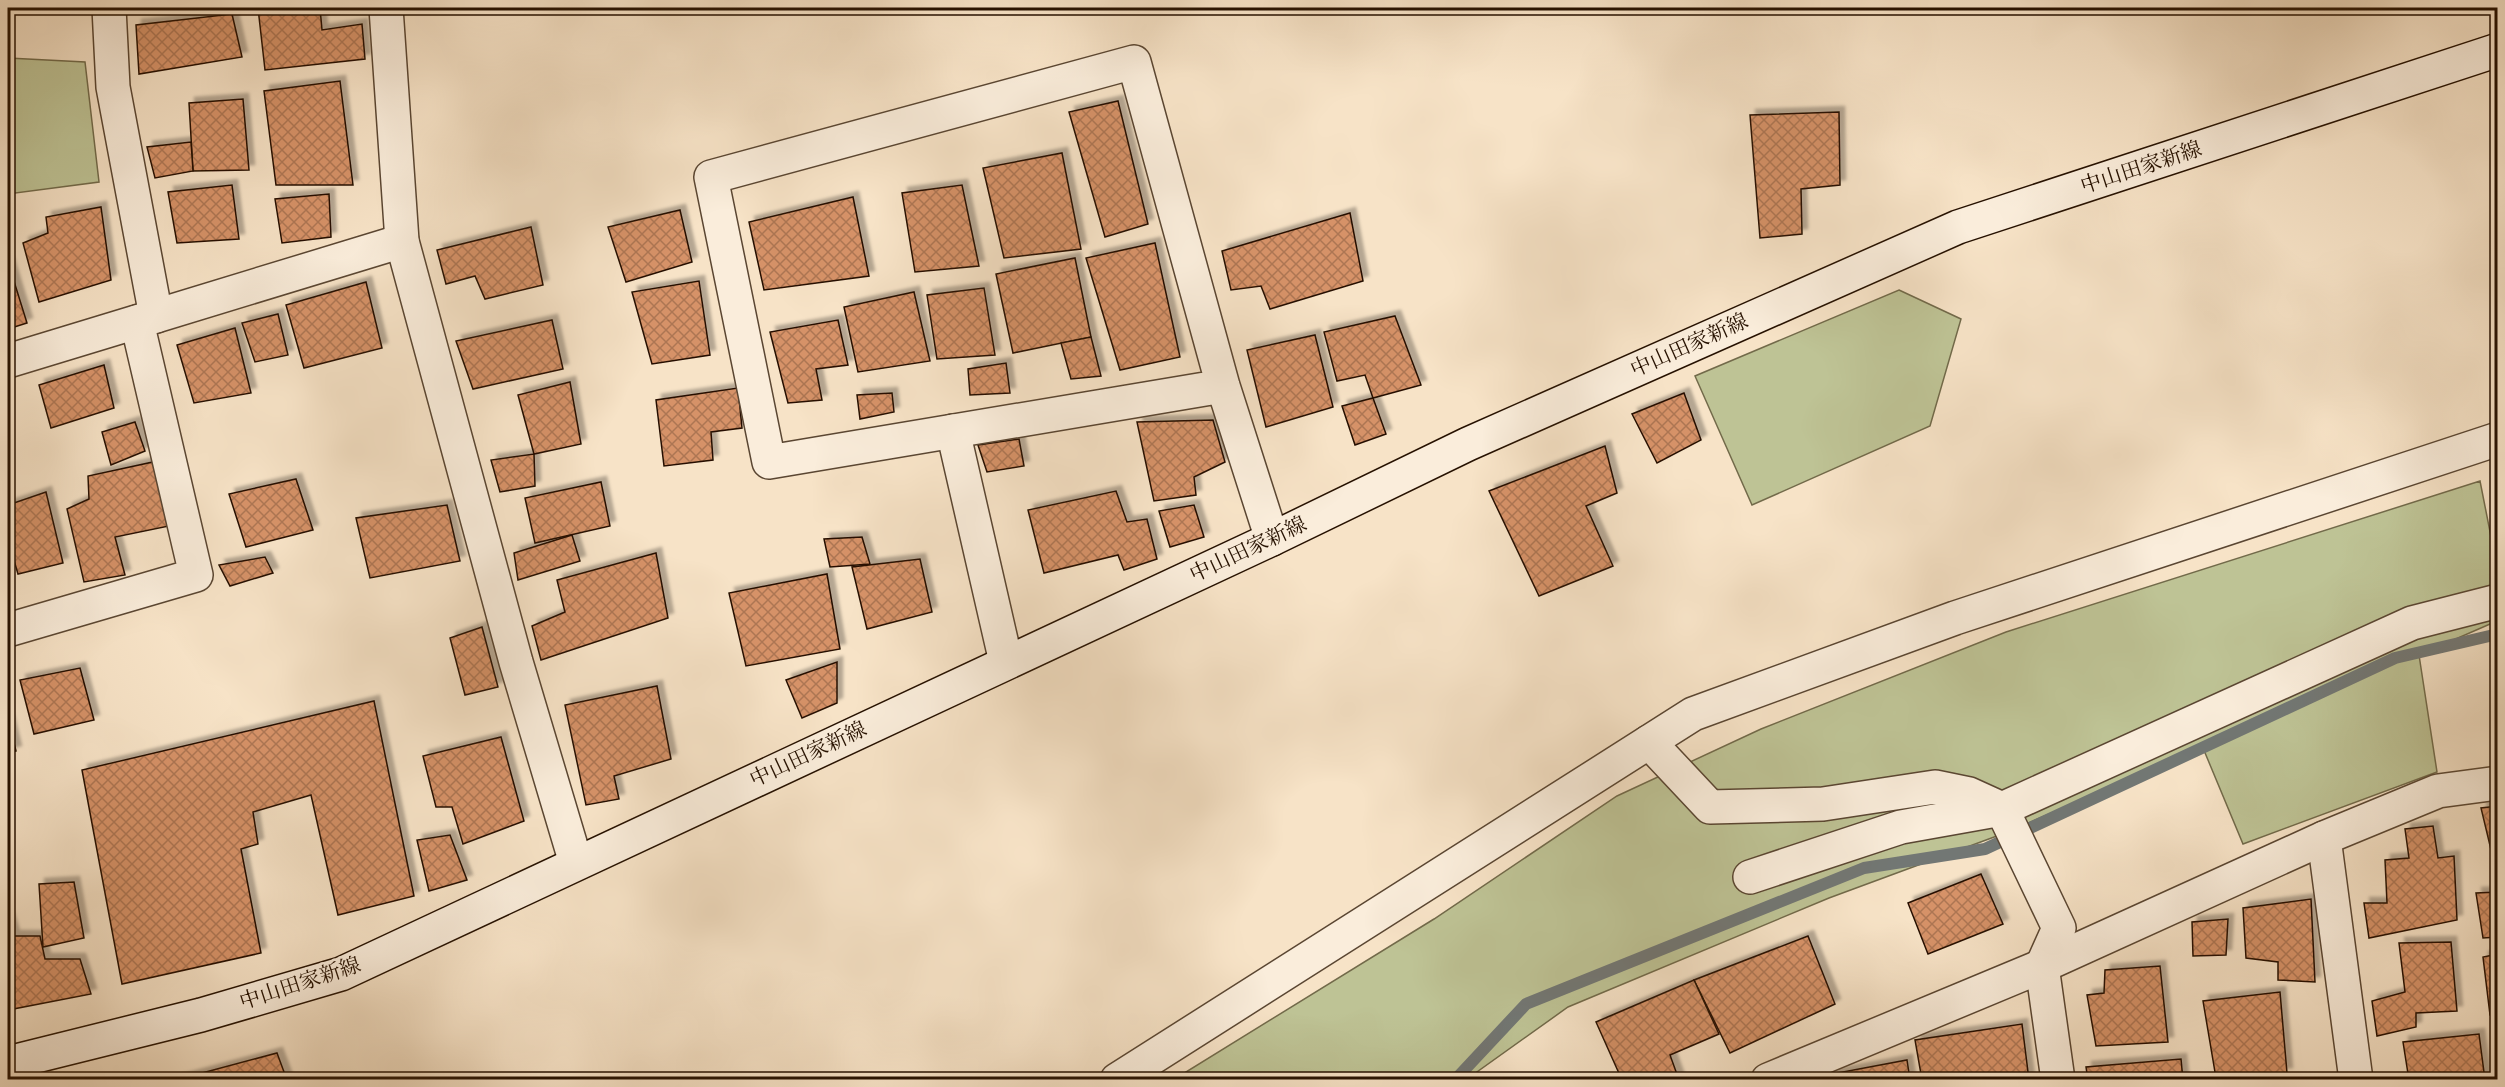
<svg xmlns="http://www.w3.org/2000/svg" width="2505" height="1087" font-family="'Gentium Book Plus','Noto Serif JP',serif">
<style>
.green{fill:#bec395;stroke:#726a4a;stroke-width:1.5}
.lines{fill:none;stroke-linecap:round;stroke-linejoin:round}
.stream{stroke:#727774;stroke-width:12}
.building{fill:url(#building-cross-hatch);stroke:#261100;stroke-width:1.5;filter:url(#shadow)}
.minor-casing{stroke:#5a4632;stroke-width:36}
.tertiary-casing{stroke:#5a4632;stroke-width:36}
.secondary-casing{stroke:#261100;stroke-width:36}
.minor{stroke:#faeddb;stroke-width:33}
.tertiary{stroke:#faeddb;stroke-width:33}
.secondary{stroke:#faeddb;stroke-width:33}
.labels{text-anchor:middle;stroke-width:5;stroke-linejoin:round;paint-order:stroke}
.street-label{font-size:21px;fill:#261100;stroke:#faeddb}
</style>
<defs>
<pattern id="building-cross-hatch" width="8" height="8" patternUnits="userSpaceOnUse" patternTransform="scale(1.5)"><rect width="8" height="8" fill="#d69268"/><path d="M0 0l8 8M0 8l8-8" fill="none" stroke="#ad7653"/></pattern>
<filter id="shadow"><feDropShadow dx="5.5" dy="-5.5" stdDeviation="1.5" flood-color="#0004"/></filter>
</defs>
<rect width="100%" height="100%" fill="#f7e3c7"/>
<filter id="stains"><feTurbulence type="fractalNoise" baseFrequency=".00333" numOctaves="4"/><feColorMatrix values="0 0 0 0 .2 0 0 0 0 .09 0 0 0 0 .02 0 0 0 .5 -.17"/></filter>
<radialGradient id="worn" r=".72"><stop offset=".6" stop-color="#630" stop-opacity="0"/><stop offset="1" stop-color="#630" stop-opacity=".3"/></radialGradient>
<!-- green -->
<g class="green">
<polygon points="8,58 85,62 99,182 8,194"/>
<polygon points="1899,290 1961,319 1930,426 1752,505 1695,376"/>
<polygon points="2480,481 2497,567 2497,621 2419,655 2437,772 2243,844 2203,748 2005,833 1829,898 1568,1007 1467,1079 1173,1080 1434,919 1617,796 1761,729 2006,632"/>
</g>
<g class="lines">
<!-- stream -->
<polyline class="stream" points="1455,1080 1526,1004 1864,868 1985,849 2395,658 2498,634"/>
</g>
<!-- building -->
<g class="building">
<polygon points="258,8 320,8 322,30 362,24 365,59 265,70"/>
<polygon points="232,14 242,57 139,74 136,25"/>
<polygon points="340,81 353,185 276,185 264,91"/>
<polygon points="243,99 249,170 193,171 189,103"/>
<polygon points="1118,101 1148,224 1105,237 1069,112"/>
<polygon points="1839,112 1840,185 1801,189 1802,234 1760,238 1750,115"/>
<polygon points="191,142 193,171 155,178 147,147"/>
<polygon points="1062,153 1081,249 1004,258 983,168"/>
<polygon points="232,185 239,239 177,243 168,192"/>
<polygon points="962,185 979,266 915,272 902,193"/>
<polygon points="329,194 331,237 282,243 275,199"/>
<polygon points="853,197 869,276 764,290 749,222"/>
<polygon points="101,207 111,280 39,302 23,243 48,233 46,217"/>
<polygon points="680,210 692,262 626,282 608,227"/>
<polygon points="1350,213 1363,281 1270,309 1261,286 1231,290 1222,251"/>
<polygon points="531,227 543,285 485,299 475,276 446,284 437,250"/>
<polygon points="1155,243 1180,357 1120,370 1086,258"/>
<polygon points="1075,258 1091,337 1013,353 996,274"/>
<polygon points="8,262 27,323 8,329"/>
<polygon points="699,281 710,355 652,364 632,292"/>
<polygon points="366,282 382,348 304,368 286,305"/>
<polygon points="984,288 995,355 937,359 927,295"/>
<polygon points="914,292 930,361 858,372 844,307"/>
<polygon points="278,314 288,355 255,362 242,323"/>
<polygon points="1395,316 1421,385 1373,398 1365,375 1337,381 1324,332"/>
<polygon points="552,320 563,369 473,389 456,341"/>
<polygon points="838,320 848,365 816,369 822,400 788,403 770,332"/>
<polygon points="235,328 251,393 194,403 177,345"/>
<polygon points="1315,335 1333,407 1266,427 1247,350"/>
<polygon points="1091,337 1101,376 1071,379 1061,343"/>
<polygon points="1006,363 1010,393 970,395 968,369"/>
<polygon points="104,365 114,408 51,428 39,385"/>
<polygon points="570,382 581,444 534,454 518,395"/>
<polygon points="738,388 742,428 711,432 713,460 664,466 656,400"/>
<polygon points="892,393 894,412 860,419 857,395"/>
<polygon points="1684,393 1701,440 1657,463 1632,414"/>
<polygon points="1373,398 1386,434 1355,445 1342,406"/>
<polygon points="1213,420 1225,462 1194,477 1196,495 1154,501 1137,422"/>
<polygon points="135,422 145,451 111,465 102,432"/>
<polygon points="1019,439 1024,466 987,472 978,445"/>
<polygon points="1605,446 1617,493 1586,506 1613,566 1539,596 1489,491"/>
<polygon points="534,454 535,486 500,492 491,460"/>
<polygon points="153,462 169,526 115,537 125,575 84,582 67,509 89,499 88,476"/>
<polygon points="296,479 313,530 246,547 229,494"/>
<polygon points="601,482 610,526 535,543 525,498"/>
<polygon points="1116,491 1127,522 1147,519 1157,559 1124,570 1118,555 1044,573 1028,510"/>
<polygon points="46,492 63,563 18,574 8,540 8,505"/>
<polygon points="447,505 460,561 370,578 356,518"/>
<polygon points="1194,505 1204,537 1170,547 1159,511"/>
<polygon points="572,535 580,561 518,580 514,553"/>
<polygon points="862,537 870,564 830,567 824,539"/>
<polygon points="656,553 668,618 541,660 532,626 565,612 557,580"/>
<polygon points="265,557 273,573 230,586 219,565"/>
<polygon points="920,559 932,612 867,629 852,567"/>
<polygon points="827,574 840,649 746,666 729,593"/>
<polygon points="482,627 498,687 465,695 450,638"/>
<polygon points="837,662 837,703 802,718 786,680"/>
<polygon points="80,668 94,720 34,734 20,680"/>
<polygon points="657,686 671,759 614,776 619,799 586,805 565,705"/>
<polygon points="374,701 414,896 338,915 311,795 253,812 258,844 241,849 261,953 122,984 82,770"/>
<polygon points="8,719 16,751 8,753"/>
<polygon points="501,737 524,821 463,844 452,807 436,807 423,756"/>
<polygon points="2498,806 2498,857 2493,858 2481,808"/>
<polygon points="2433,826 2438,858 2454,856 2457,920 2369,938 2364,903 2387,903 2385,860 2409,858 2405,829"/>
<polygon points="450,835 467,880 429,891 417,840"/>
<polygon points="1981,874 2003,924 1928,954 1908,903"/>
<polygon points="74,882 84,938 43,947 39,884"/>
<polygon points="2498,892 2498,937 2483,938 2476,893"/>
<polygon points="2311,899 2315,982 2278,980 2278,962 2246,958 2243,908"/>
<polygon points="8,917 14,936 40,936 45,959 80,959 91,994 8,1010"/>
<polygon points="2228,919 2226,955 2193,956 2192,922"/>
<polygon points="1808,936 1835,1004 1730,1053 1694,980"/>
<polygon points="2451,942 2457,1011 2416,1013 2416,1027 2377,1036 2372,1001 2405,992 2399,943"/>
<polygon points="2498,954 2498,1014 2490,1015 2483,957"/>
<polygon points="2160,966 2168,1042 2096,1046 2087,995 2104,993 2105,970"/>
<polygon points="1694,980 1719,1034 1670,1055 1679,1080 1622,1080 1596,1022"/>
<polygon points="2280,992 2287,1073 2216,1078 2203,1001"/>
<polygon points="2022,1024 2029,1080 1922,1080 1915,1040"/>
<polygon points="2479,1034 2485,1080 2409,1080 2403,1042"/>
<polygon points="277,1053 287,1080 176,1080"/>
<polygon points="2181,1059 2183,1080 2088,1080 2086,1067"/>
<polygon points="1907,1060 1910,1080 1833,1080 1832,1074"/>
</g>
<g class="lines">
<!-- minor casing -->
<g class="minor-casing">
<g id="minor">
<polyline points="386,8 402,241 516,662 576,863"/>
<polyline points="156,316 402,241"/>
<polyline points="8,361 156,316 113,87 109,8"/>
<polyline points="1223,386 769,462 711,177 1134,62 1223,386 1272,539"/>
<polyline points="953,431 1006,662"/>
<polyline points="8,630 196,575 137,322"/>
<polyline points="1649,742 1710,807 1823,804 1935,787 1969,794 2002,809 2059,928 2042,966"/>
<polyline points="2324,838 2356,1080"/>
<polyline points="1750,877 1901,827 2002,809 2412,623 2498,601"/>
<polyline points="2042,966 2324,838 2438,791 2498,783"/>
<polyline points="1768,1080 2042,966 2058,1080"/>
</g>
</g>
<!-- tertiary casing -->
<g class="tertiary-casing">
<polyline id="tertiary" points="1117,1080 1693,714 1955,618 2498,439"/>
</g>
<!-- secondary casing -->
<g class="secondary-casing">
<polyline id="secondary" points="8,1063 201,1015 341,974 1272,539 1468,444 1958,227 2498,50"/>
</g>
<!-- minor -->
<use href="#minor" class="minor"/>
<!-- tertiary -->
<use href="#tertiary" class="tertiary"/>
<!-- secondary -->
<use href="#secondary" class="secondary"/>
</g>
<g class="labels">
<!-- street labels -->
<g class="street-label">
<text transform="translate(2141 167) rotate(-18)" y="7">中山田家新線</text>
<text transform="translate(1689 345) rotate(-24)" y="7">中山田家新線</text>
<text transform="translate(1248 549) rotate(-25)" y="7">中山田家新線</text>
<text transform="translate(808 754) rotate(-25)" y="7">中山田家新線</text>
<text transform="translate(300 983) rotate(-18)" y="7">中山田家新線</text>
</g>
</g>
<!-- margin -->
<rect width="2505" height="1087" fill="none" stroke="#f7e3c7" stroke-width="30"/>
<rect x="9" y="9" width="2487" height="1069" fill="none" stroke="#261100" stroke-width="3"/>
<rect x="15" y="15" width="2475" height="1057" fill="none" stroke="#261100" stroke-width="1.5"/>
<rect width="100%" height="100%" filter="url(#stains)"/>
<rect width="100%" height="100%" fill="url(#worn)"/>
</svg>
